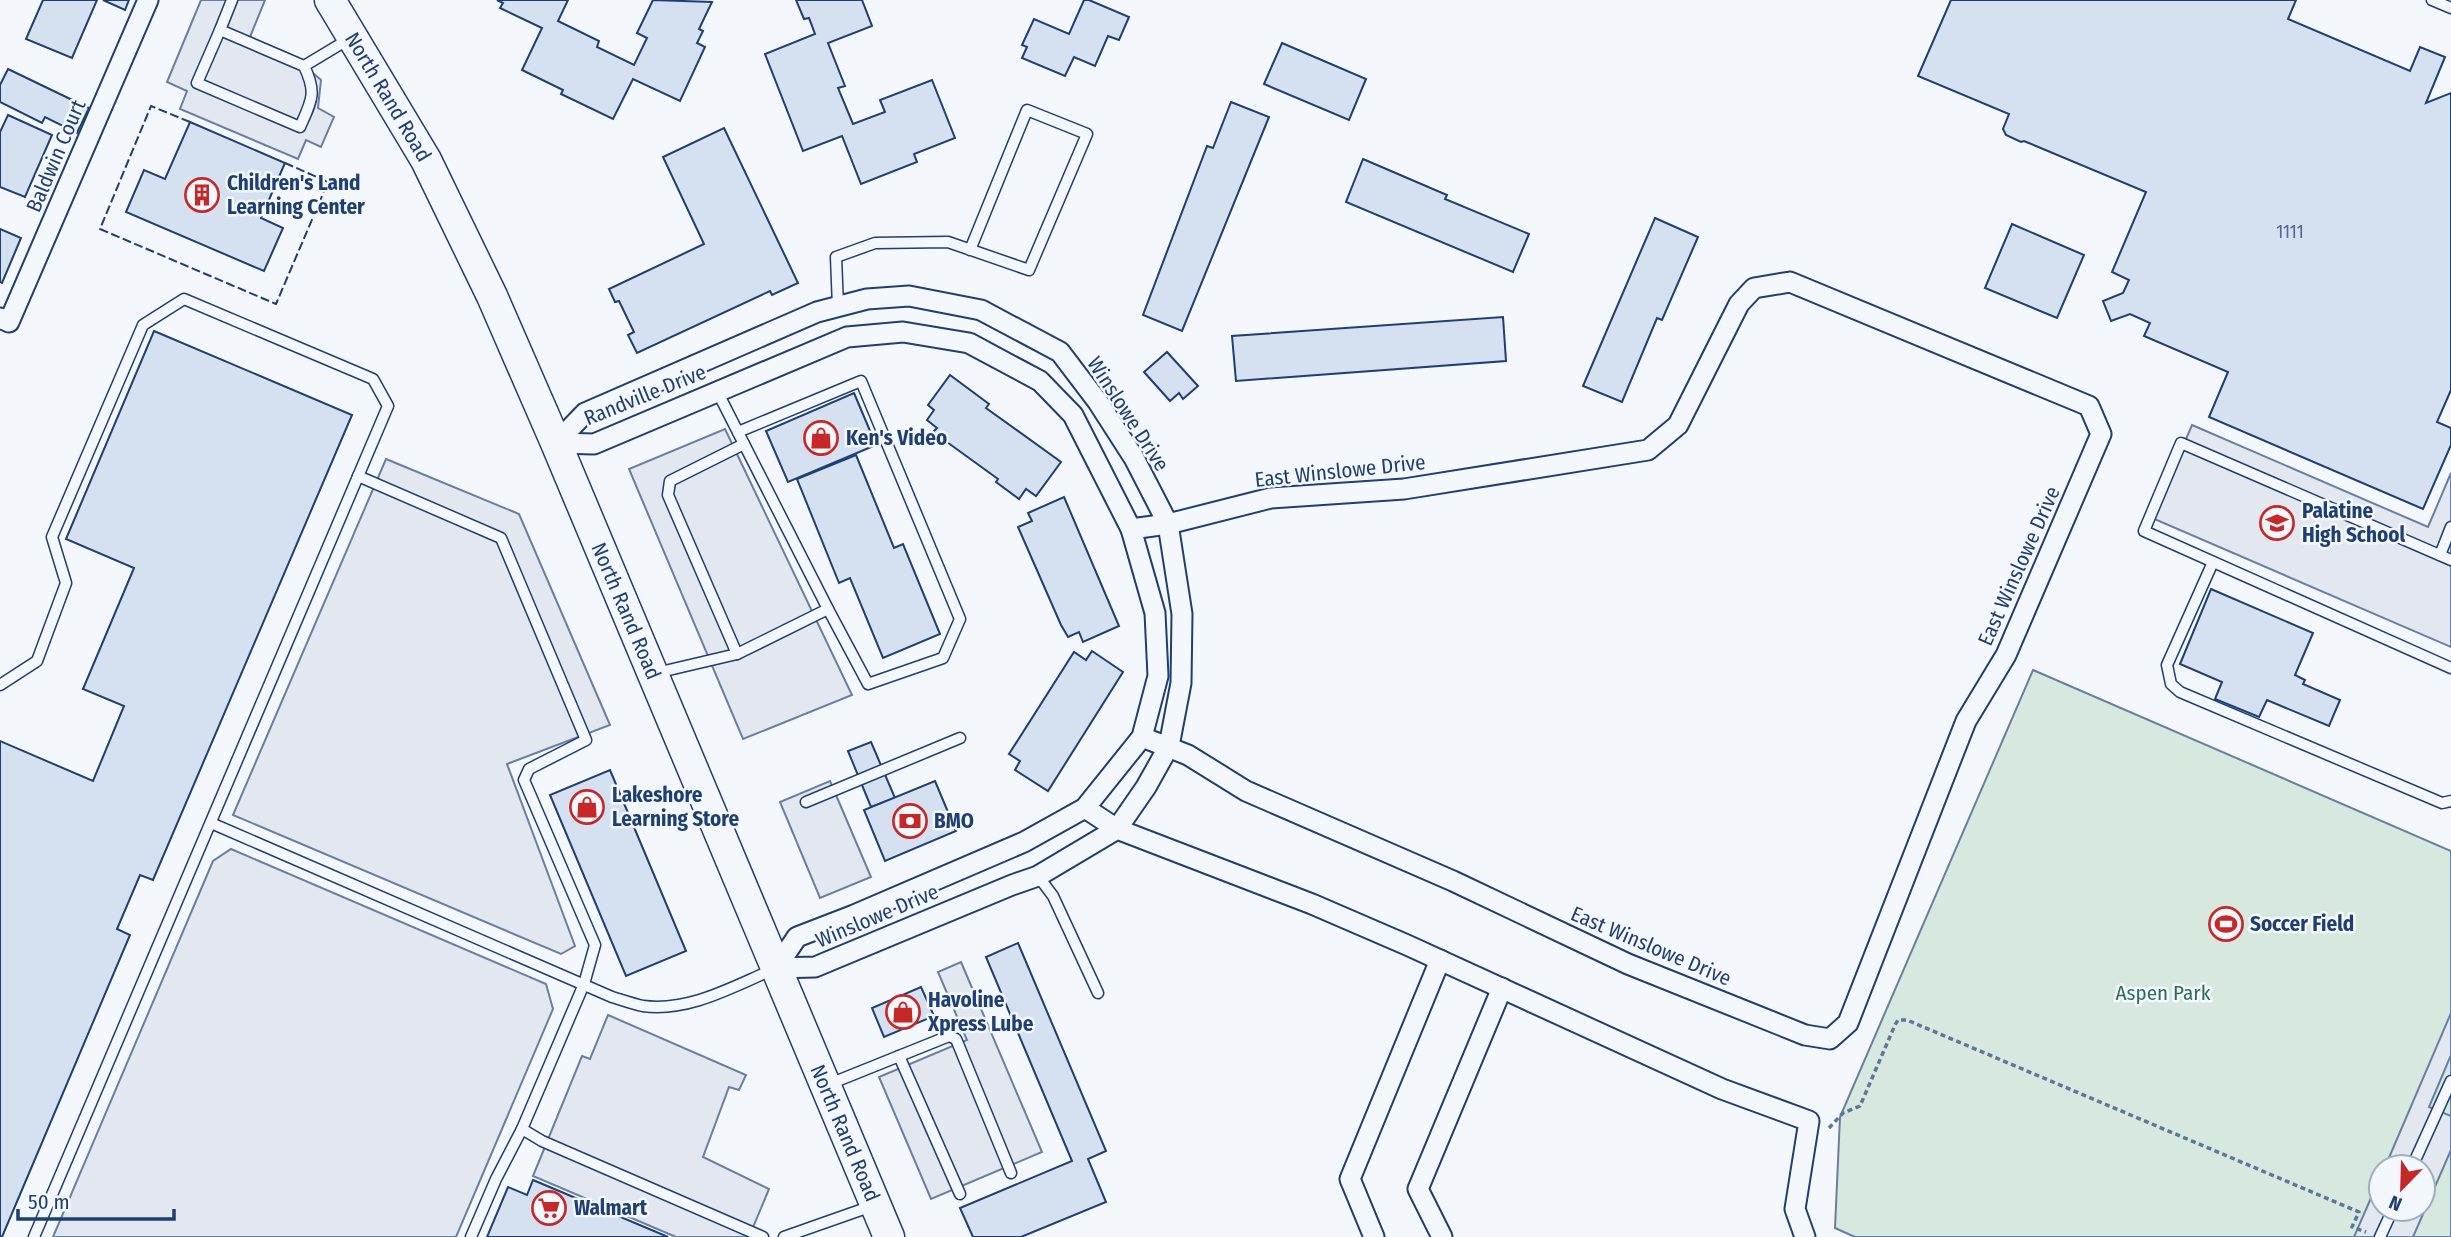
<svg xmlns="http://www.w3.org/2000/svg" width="2451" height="1237" font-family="'Fira Sans Condensed',sans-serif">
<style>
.green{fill:#d7e8df;stroke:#687fa3;stroke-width:2;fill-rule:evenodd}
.parking{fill:#e3e8f0;stroke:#687fa3;stroke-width:2}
.building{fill:#d5e0f0;stroke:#1d3f73;stroke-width:2}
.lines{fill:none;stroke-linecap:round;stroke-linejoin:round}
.service-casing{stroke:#1d3f73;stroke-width:13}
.minor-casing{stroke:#1d3f73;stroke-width:23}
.primary-casing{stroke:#1d3f73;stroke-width:33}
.path{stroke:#5e769c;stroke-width:3.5;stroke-dasharray:5 3.5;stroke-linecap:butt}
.service{stroke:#f4f7fb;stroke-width:10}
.minor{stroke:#f4f7fb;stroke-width:19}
.primary{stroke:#f4f7fb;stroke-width:30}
.fence{stroke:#1d3f73;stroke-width:2;stroke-dasharray:9 3.5;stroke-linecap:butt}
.labels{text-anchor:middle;stroke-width:5;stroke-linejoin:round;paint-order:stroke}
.number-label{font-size:18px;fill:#4b6792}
.street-label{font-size:21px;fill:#1d3f73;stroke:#f4f7fb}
.poi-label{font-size:21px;font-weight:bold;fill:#1d3f73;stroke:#f4f7fb;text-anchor:start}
.park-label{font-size:21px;fill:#2c6c60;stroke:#f4f7fb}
</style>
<rect width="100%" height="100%" fill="#f4f7fb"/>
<!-- green -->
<path class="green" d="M 2033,670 L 2451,851 L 2451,1237 L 1855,1237 L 1835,1228 L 1840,1117 ZM 2381,1167 L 2423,1167 L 2423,1209 L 2381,1209 Z"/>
<!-- parking -->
<g class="parking">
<polygon points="201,0 265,0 250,37 292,55 321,80 318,108 334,117 321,147 306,140 298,159 180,109 187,91 167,82"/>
<polygon points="2192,425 2428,527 2451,473 2451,647 2152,518"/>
<polygon points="725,429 852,695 743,739 629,469"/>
<polygon points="386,459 519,514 610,725 507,764 575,946 561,954 233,815"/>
<polygon points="830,781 871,877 820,898 780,802"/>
<polygon points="231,849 546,984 553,1009 456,1237 53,1237 213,861"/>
<polygon points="961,962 1042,1152 931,1199 879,1077 967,1040 938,972"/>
<polygon points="2451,1013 2451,1055 2429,1107 2451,1116 2451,1150 2413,1237 2354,1237 2381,1175 2381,1209 2423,1209 2423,1167 2385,1167"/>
<polygon points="608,1015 746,1075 739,1090 729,1087 703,1157 769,1189 749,1237 676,1237 533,1176 582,1056 590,1059"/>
</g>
<!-- building -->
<g class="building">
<polygon points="43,0 97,0 72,58 26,39"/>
<polygon points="103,0 129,0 125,10"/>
<polygon points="497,0 568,0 558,21 599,41 597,47 634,65 647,38 637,33 653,0 712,2 699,29 703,31 697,43 705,47 680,101 633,79 613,119 561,94 563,90 522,70 542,28 500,8 503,3"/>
<polygon points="796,0 862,0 872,26 828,43 845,86 838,88 853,124 885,112 880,100 932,80 955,138 914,154 917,162 861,184 842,136 803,151 765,54 815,34 809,18 804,19"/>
<polygon points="1084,0 1089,0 1129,17 1119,40 1108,36 1095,66 1074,57 1065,76 1022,58 1027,47 1022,45 1034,19 1069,34"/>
<polygon points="1951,0 2296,0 2288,19 2410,71 2420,47 2445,57 2426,103 2451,93 2451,390 2437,422 2451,428 2451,445 2423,509 2209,417 2228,372 2144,336 2150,323 2130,314 2111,321 2103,301 2123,293 2129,280 2112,272 2146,192 2024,141 2021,142 2006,135 2003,129 2009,114 1918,76"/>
<polygon points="1282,43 1366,79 1349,120 1264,84"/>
<polygon points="8,69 89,108 77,133 45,117 42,123 0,102 0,85"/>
<polygon points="1231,102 1269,117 1182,331 1143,315 1207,146 1213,148"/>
<polygon points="8,115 52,135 25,197 0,187 0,132"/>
<polygon points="190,122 285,163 261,218 283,228 264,271 126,212 144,170 165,179"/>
<polygon points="724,128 798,283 772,295 770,291 637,353 628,335 634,332 619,301 615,302 609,289 704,244 663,157"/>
<polygon points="1363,159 1447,195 1445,199 1529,234 1513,272 1346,202"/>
<polygon points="1655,218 1698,237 1662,320 1657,318 1622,402 1583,386"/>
<polygon points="2012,224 2084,255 2057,318 1985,288"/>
<polygon points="0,229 21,238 2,283 0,282"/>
<polygon points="1503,317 1506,361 1236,381 1232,336"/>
<polygon points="154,331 352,415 153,880 140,875 117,929 130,935 2,1237 0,1237 0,741 93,781 124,706 83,689 134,568 66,539"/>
<polygon points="1167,352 1198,386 1183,399 1179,393 1170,401 1144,372"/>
<polygon points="950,375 989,404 986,408 1061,462 1036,496 1026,489 1019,499 996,482 998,479 933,432 937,428 927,420 934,410 928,405"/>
<polygon points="854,393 876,445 788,482 766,431"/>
<polygon points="856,455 894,548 903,544 940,634 883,658 850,578 839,583 797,479"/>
<polygon points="1064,497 1119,626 1083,642 1079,632 1068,637 1061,625 1018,527 1032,521 1028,513"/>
<polygon points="2211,589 2313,633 2295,675 2305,680 2303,684 2340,700 2329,726 2267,700 2259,717 2215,699 2222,682 2180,664"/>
<polygon points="1092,651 1123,672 1048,791 1015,770 1020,761 1009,754 1074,652 1086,660"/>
<polygon points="871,742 895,798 871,807 848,751"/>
<polygon points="610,770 686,951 626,976 550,795"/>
<polygon points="935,781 956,831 885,861 864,810"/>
<polygon points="1018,943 1106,1151 1088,1159 1106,1202 1021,1237 973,1237 960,1208 1072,1161 986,957"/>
<polygon points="921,987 934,1016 884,1037 872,1008"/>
<polygon points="533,1180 668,1237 487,1237 508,1187 527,1195"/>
</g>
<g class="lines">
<!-- service casing -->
<g class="service-casing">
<g id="service">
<polyline points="2432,0 2451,8"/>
<polyline points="220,30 232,0"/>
<path d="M 304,66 C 317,93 312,100 300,127 L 197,83 L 220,30 L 304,66 L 349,39"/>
<polyline points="838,307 836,257 875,243 948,242 1029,270 1087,134 1027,110 970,250"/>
<polyline points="738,432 861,381 960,619 943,658 868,684 828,609"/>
<polyline points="358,476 501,538 586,740 529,769 524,780 595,945 584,984 522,1129 496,1179 471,1237"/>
<polyline points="2440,555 2451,527"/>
<polyline points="2451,560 2181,443 2144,531 2451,668"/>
<polyline points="2213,562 2167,665 2171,684 2180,692 2442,803 2451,801"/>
<polyline points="737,654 668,495 670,481 744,444"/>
<polyline points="656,673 737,654 828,609 717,391"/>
<polyline points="0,685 37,661 66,583 52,537 143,325 184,299 373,379 388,406 34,1237"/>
<polyline points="806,802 960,738"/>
<path d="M 211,823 L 612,997 C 622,1000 633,1004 643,1006 C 689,1012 732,987 772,970"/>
<polyline points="1038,876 1053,896 1098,993"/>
<polyline points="899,1056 960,1194"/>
<polyline points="827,1085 949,1036 956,1039 1011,1173"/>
<polyline points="522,1129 542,1141 763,1237"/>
<polyline points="2412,1167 2451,1081"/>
<polyline points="784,1237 872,1206"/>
<polyline points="2380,1237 2393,1209"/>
</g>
</g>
<!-- minor casing -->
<g class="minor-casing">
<g id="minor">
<polyline points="0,318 9,322 148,0"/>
<polyline points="556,443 585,413 817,312 867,299 909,296 981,310 1060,352 1098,402 1134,458 1168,524 1182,614 1181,683 1169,746 1146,787 1117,829 1038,876 1012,885 815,967 776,968"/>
<polyline points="556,443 594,444 847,337 903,332 969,343 1040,381 1073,415 1131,529 1155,613 1158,676 1142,737 1085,808 1024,842 854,915 797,937 776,968"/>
<polyline points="1131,529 1168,524 1271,498 1404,489 1648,450 1678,425 1739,304 1754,288 1790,282 2089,406 2101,434 2006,655 1966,721 1848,1023 1830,1039 1805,1035 1628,964 1453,881 1246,791 1188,755 1142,737"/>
<polyline points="1085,808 1117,829 1312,904 1407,945 1722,1089 1809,1121 1795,1209 1805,1237"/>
<polyline points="1374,1237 1350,1179 1440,960"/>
<polyline points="1442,1237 1418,1189 1502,988"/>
</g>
</g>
<!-- primary casing -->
<g class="primary-casing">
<polyline id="primary" points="330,0 426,160 492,296 556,443 889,1237"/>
</g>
<!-- path -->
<polyline class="path" points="1829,1128 1843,1113 1860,1106 1895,1025 1898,1020 1907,1020 2359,1212 2352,1227 2366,1232"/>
<!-- service -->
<use href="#service" class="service"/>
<!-- minor -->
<use href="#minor" class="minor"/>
<!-- primary -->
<use href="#primary" class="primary"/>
<!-- fence -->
<polyline class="fence" points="190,122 151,106 100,229 276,304 328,182 285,163"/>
</g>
<!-- icons -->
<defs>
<g id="building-ring" transform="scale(1.75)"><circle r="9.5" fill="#f4f7fb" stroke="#c62828" stroke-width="1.5"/><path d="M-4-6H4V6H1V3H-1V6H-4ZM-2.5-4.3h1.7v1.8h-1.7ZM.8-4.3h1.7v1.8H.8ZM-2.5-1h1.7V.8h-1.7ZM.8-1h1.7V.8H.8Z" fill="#c62828"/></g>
<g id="shop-ring" transform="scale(1.75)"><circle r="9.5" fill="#f4f7fb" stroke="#c62828" stroke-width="1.5"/><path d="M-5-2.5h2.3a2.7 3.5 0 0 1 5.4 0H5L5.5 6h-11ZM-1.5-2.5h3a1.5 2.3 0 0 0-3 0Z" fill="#c62828"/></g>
<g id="school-ring" transform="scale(1.75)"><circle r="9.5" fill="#f4f7fb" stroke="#c62828" stroke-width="1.5"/><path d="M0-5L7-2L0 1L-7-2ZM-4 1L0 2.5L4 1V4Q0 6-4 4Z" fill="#c62828"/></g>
<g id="bank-ring" transform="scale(1.75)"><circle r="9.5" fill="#f4f7fb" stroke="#c62828" stroke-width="1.5"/><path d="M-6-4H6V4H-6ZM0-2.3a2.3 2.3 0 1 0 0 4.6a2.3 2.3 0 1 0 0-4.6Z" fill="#c62828"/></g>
<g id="stadium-ring" transform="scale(1.75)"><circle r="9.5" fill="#f4f7fb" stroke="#c62828" stroke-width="1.5"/><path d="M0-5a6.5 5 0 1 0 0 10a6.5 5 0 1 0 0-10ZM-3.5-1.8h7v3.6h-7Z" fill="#c62828"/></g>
<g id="supermarket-ring" transform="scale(1.75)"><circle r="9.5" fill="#f4f7fb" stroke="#c62828" stroke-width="1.5"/><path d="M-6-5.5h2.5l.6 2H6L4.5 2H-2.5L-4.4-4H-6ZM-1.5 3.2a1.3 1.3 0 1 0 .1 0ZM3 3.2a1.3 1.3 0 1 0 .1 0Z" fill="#c62828"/></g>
</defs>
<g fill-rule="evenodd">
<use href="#building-ring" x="202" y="195"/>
<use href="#shop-ring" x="821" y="438"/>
<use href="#school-ring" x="2277" y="523"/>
<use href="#shop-ring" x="587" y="807"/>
<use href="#bank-ring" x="910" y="821"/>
<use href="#stadium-ring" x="2226" y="924"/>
<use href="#shop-ring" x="903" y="1012"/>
<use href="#supermarket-ring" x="549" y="1208"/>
</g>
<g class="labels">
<!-- number labels -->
<g class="number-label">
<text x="2290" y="238">1111</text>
</g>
<!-- street labels -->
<g class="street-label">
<text transform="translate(388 97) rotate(59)" y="7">North Rand Road</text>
<text transform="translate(56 156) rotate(-67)" y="7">Baldwin Court</text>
<text transform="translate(645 395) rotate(-22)" y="7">Randville Drive</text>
<text transform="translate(1128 414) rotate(57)" y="7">Winslowe Drive</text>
<text transform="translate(1340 471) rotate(-6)" y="7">East Winslowe Drive</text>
<text transform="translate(2019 566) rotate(-66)" y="7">East Winslowe Drive</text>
<text transform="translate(626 611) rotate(67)" y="7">North Rand Road</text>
<text transform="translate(877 916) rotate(-23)" y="7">Winslowe Drive</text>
<text transform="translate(1651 946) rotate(23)" y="7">East Winslowe Drive</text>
<text transform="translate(845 1133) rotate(67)" y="7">North Rand Road</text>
</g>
<!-- poi labels -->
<g class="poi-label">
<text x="227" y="190">Children's Land<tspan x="227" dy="24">Learning Center</tspan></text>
<text x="846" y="445">Ken's Video</text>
<text x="2302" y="518">Palatine<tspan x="2302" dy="24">High School</tspan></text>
<text x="612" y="802">Lakeshore<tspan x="612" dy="24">Learning Store</tspan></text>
<text x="934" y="828">BMO</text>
<text x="2250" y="931">Soccer Field</text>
<text x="928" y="1007">Havoline<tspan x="928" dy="24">Xpress Lube</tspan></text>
<text x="574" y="1215">Walmart</text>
</g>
<!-- park labels -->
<g class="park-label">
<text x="2163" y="1000">Aspen Park</text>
</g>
</g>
<!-- north arrow -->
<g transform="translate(2402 1188) rotate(203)"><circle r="33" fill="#f4f7fb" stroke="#9eadc5" stroke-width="2"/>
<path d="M0-5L12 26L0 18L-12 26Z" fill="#c62828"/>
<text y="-10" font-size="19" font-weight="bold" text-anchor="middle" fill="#1d3f73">N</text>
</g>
<!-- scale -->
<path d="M18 1209v10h156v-10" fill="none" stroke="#1d3f73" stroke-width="3.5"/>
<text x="28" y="1209" font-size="21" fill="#1d3f73" stroke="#f4f7fb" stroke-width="5" paint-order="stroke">50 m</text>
</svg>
